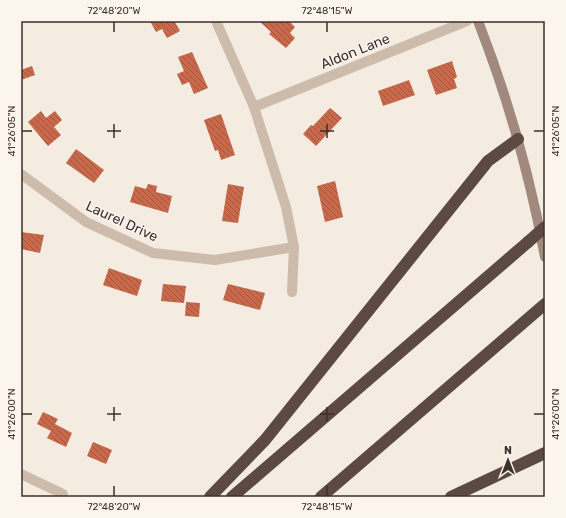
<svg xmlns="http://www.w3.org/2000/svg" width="566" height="518" font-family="Rubik,sans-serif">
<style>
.building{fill:url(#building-back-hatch)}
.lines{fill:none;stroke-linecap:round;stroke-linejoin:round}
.minor{stroke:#cdbbac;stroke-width:10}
.secondary{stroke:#a18a7d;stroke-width:10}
.motorway{stroke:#5c4a42;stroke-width:12}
.motorway-bridge{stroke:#5c4a42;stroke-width:12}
.ticks{fill:none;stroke:#3b302b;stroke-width:1.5}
.labels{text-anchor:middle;stroke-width:3;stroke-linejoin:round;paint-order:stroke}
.street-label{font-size:14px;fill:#3b302b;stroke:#fbf5ee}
.neatline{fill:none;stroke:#3b302b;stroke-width:1.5}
.ticks-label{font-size:10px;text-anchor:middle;fill:#3b302b}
</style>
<defs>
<pattern id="building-back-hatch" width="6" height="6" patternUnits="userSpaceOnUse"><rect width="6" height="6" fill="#c8694b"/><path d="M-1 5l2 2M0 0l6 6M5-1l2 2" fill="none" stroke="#a4573f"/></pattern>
</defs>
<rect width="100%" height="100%" fill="#f4ebe1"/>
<!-- building -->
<g class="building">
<polygon points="150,21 177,21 175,22 180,31 167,38 162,29 156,32"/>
<polygon points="259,21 289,21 295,27 290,33 295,38 286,48 269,34 271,32"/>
<polygon points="192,52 208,88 194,94 189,82 182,85 177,74 184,71 178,57"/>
<polygon points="452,61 457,77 454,79 457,88 436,95 427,70"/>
<polygon points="32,66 35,75 21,80 21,70"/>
<polygon points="409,80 415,95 383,106 378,91"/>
<polygon points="330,108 342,118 316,146 303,134 311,125 313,126"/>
<polygon points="41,111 46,118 55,111 62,120 54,127 61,135 48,146 28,122"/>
<polygon points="221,114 235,155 221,160 218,150 215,151 204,120"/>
<polygon points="76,149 104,170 94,183 66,163"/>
<polygon points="335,181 343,217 325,222 317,186"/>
<polygon points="148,184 157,186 156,192 172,196 168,213 130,202 135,186 146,189"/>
<polygon points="228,184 244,187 238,223 222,221"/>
<polygon points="21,232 44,235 40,253 21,249"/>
<polygon points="109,268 142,280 137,296 103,285"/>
<polygon points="163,284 186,286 184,303 161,301"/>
<polygon points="228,284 265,293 260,310 223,300"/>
<polygon points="186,302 200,303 199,317 185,316"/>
<polygon points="43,412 58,419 55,424 72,433 66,447 47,438 51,431 37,424"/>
<polygon points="93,442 112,450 106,464 87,456"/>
</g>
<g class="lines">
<!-- minor -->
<g class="minor">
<polyline points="216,21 254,107 286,207 294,247 292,292"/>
<polyline points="254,107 467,21"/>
<polyline points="21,174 86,222 153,253 215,260 294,247"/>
<polyline points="21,474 63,494"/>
</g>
<!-- secondary -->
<path class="secondary" d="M 478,21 C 508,98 530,176 545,257"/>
<!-- motorway -->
<g class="motorway">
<polyline points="210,497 265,440 488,161 518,139"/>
<polyline points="232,497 528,242"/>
<polyline points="321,497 545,304"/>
<polyline points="451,497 545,453"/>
</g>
<!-- motorway-bridge -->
<polyline class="motorway-bridge" points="528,242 545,227"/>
</g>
<!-- ticks -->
<path class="ticks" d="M 114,22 L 114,32M 327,22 L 327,32M 114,124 L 114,138M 327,124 L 327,138M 22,131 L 32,131M 107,131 L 121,131M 320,131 L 334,131M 534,131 L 544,131M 114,407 L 114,421M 327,407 L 327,421M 22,414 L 32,414M 107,414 L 121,414M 320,414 L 334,414M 534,414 L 544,414M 114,486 L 114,496M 327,486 L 327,496"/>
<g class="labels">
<!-- street labels -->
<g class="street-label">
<text transform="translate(355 51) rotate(-22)" y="5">Aldon Lane</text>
<text transform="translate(122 221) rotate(25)" y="5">Laurel Drive</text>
</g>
</g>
<!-- border -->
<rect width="566" height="518" fill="none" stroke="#fbf5ee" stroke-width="44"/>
<!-- north arrow -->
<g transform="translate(508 460)" stroke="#fbf5ee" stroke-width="3" paint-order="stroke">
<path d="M0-3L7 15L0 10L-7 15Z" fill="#3b302b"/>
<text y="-6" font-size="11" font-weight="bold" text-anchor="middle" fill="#3b302b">N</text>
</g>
<rect x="22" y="22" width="522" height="474" class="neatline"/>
<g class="ticks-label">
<text x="114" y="14">72°48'20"W</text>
<text x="327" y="14">72°48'15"W</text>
<text transform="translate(11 131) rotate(-90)" y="4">41°26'05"N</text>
<text transform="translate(555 131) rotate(-90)" y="4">41°26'05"N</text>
<text transform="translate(11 414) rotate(-90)" y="4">41°26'00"N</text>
<text transform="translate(555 414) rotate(-90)" y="4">41°26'00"N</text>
<text x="114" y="510">72°48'20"W</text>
<text x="327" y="510">72°48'15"W</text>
</g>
</svg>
